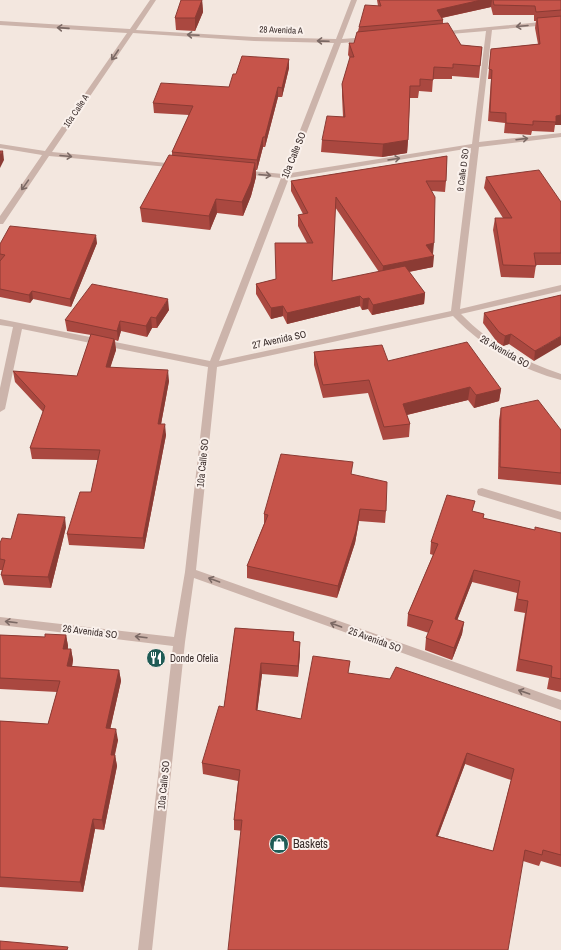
<svg xmlns="http://www.w3.org/2000/svg" width="561" height="950" font-family="'Archivo Narrow',sans-serif">
<style>
.lines{fill:none;stroke-linecap:round;stroke-linejoin:round}
.minor{fill:#ccb4ab;fill-rule:evenodd}
.wall{fill:#aa4840;fill-rule:evenodd}
.shaded-wall{fill:#8b3b34}
.building{fill:#c6544a;stroke:#8b3b34;fill-rule:evenodd}
.oneway{stroke:#7b6964}
.labels{text-anchor:middle;stroke-width:4;stroke-linejoin:round;paint-order:stroke}
.far-street-label{font-size:9px;fill:#392c2a;stroke:#faf1ec}
.street-label{font-size:10px;fill:#392c2a;stroke:#faf1ec}
.poi-label{font-size:10px;fill:#392c2a;stroke:#faf1ec;text-anchor:start}
.near-poi-label{font-size:12px;fill:#392c2a;stroke:#faf1ec;text-anchor:start}
</style>
<rect width="100%" height="100%" fill="#f3e7df"/>
<g class="lines">
<!-- minor -->
<g class="minor">
<path d="M 150,0 L 156,0 L 136,30 L 254,37 L 336,39 L 351,0 L 357,0 L 342,39 L 368,37 L 371,39 L 368,41 L 341,43 L 291,173 L 472,144 L 486,31 L 439,35 L 436,33 L 437,32 L 561,20 L 561,24 L 492,30 L 479,142 L 561,133 L 561,137 L 479,147 L 460,309 L 561,285 L 561,291 L 461,314 C 489,343 523,361 561,374 L 561,380 C 519,369 483,347 453,316 L 217,367 L 196,570 L 561,700 L 561,710 L 194,578 L 185,642 L 152,950 L 138,950 L 173,646 L 0,625 L 0,617 L 174,637 L 185,572 L 208,367 L 22,329 L 5,409 L 0,412 L 0,388 L 13,327 L 0,325 L 0,319 L 210,361 L 281,178 L 242,174 L 238,172 L 242,170 L 283,174 L 334,43 L 254,41 L 133,33 L 52,152 L 177,164 L 180,164 L 180,168 L 49,156 L 3,224 L 0,224 L 0,216 L 42,155 L 0,148 L 0,144 L 45,151 L 127,33 L 0,25 L 0,21 L 130,29 ZM 471,148 L 451,311 L 219,361 L 289,178 Z"/>
<polygon points="482,488 561,512 561,520 478,495 477,492 478,489"/>
</g>
</g>
<!-- wall -->
<g class="wall">
<polygon points="202,0 203,12 195,31 176,30 175,18"/>
<polygon points="377,0 561,0 561,125 555,125 554,132 532,131 531,135 504,133 505,123 488,121 491,79 488,79 491,49 538,44 535,28 536,21 534,21 534,15 493,15 491,7 442,18 443,20 443,24 461,45 482,47 479,78 452,76 452,79 433,79 432,92 419,91 418,98 410,98 408,140 407,153 382,157 321,152 322,140 343,117 342,96 342,84 350,58 348,55 349,43 354,43 358,31 359,27 378,6"/>
<polygon points="289,59 289,68 282,97 278,97 265,147 263,147 257,170 256,170 256,177 251,196 243,216 217,213 210,230 142,222 140,208 172,156 172,152 189,115 154,113 153,103 229,87 236,74"/>
<path d="M 447,156 L 446,181 L 445,192 L 432,191 L 433,267 L 409,272 L 425,293 L 424,304 L 372,315 L 368,309 L 362,310 L 360,306 L 287,324 L 283,316 L 271,319 L 256,294 L 256,284 L 276,279 L 307,243 L 298,226 L 298,215 L 303,214 L 291,191 L 291,181 ZM 335,207 L 379,272 L 332,281 Z"/>
<polygon points="486,177 561,202 561,265 536,265 534,278 501,277 493,230 495,218 503,218 484,188"/>
<polygon points="97,243 71,307 33,299 30,303 0,297 0,244"/>
<polygon points="561,295 534,361 509,344 503,346 497,342 483,323 484,313"/>
<polygon points="169,310 157,328 152,328 147,337 121,331 118,341 115,340 116,350 110,367 169,381 161,424 166,435 144,549 69,545 67,534 91,492 98,460 32,459 30,448 43,412 15,382 13,371 77,376 91,335 67,331 65,320"/>
<polygon points="314,352 388,361 501,389 499,401 474,408 468,400 407,415 410,424 409,437 383,440 368,393 323,398 314,365"/>
<polygon points="501,408 561,430 561,485 498,479 499,420"/>
<polygon points="352,474 386,511 385,523 359,521 355,543 337,598 247,578 247,566 264,524 264,514"/>
<polygon points="473,512 484,514 483,518 535,530 561,533 561,692 547,689 549,678 516,671 525,613 514,611 517,593 472,582 457,620 464,622 462,634 452,660 425,650 426,638 429,633 407,626 408,614 433,555 430,554 431,542"/>
<polygon points="66,527 51,588 4,585 1,575 2,570 0,570 0,543 11,539"/>
<path d="M 235,628 L 294,632 L 294,641 L 300,642 L 300,653 L 298,677 L 262,674 L 257,711 L 301,719 L 349,673 L 561,722 L 561,867 L 541,861 L 539,866 L 523,861 L 234,830 L 234,820 L 238,781 L 203,774 L 202,763 L 224,707 ZM 465,764 L 511,780 L 493,851 L 438,836 Z"/>
<polygon points="0,635 45,637 66,635 68,646 68,649 71,649 73,660 72,667 119,670 121,681 110,729 118,740 115,755 117,766 104,830 95,829 83,892 0,887 0,721 48,724 57,692 0,689"/>
</g>
<!-- shaded-wall -->
<g class="shaded-wall">
<polygon points="202,0 203,12 195,31 195,18"/>
<polygon points="481,0 492,0 491,7 436,19 437,10"/>
<polygon points="289,59 289,68 282,97 282,88"/>
<polygon points="278,87 278,97 265,147 265,137"/>
<polygon points="561,115 561,125 555,125 556,116"/>
<polygon points="263,137 263,147 257,170 257,160"/>
<polygon points="408,140 407,153 382,157 383,144"/>
<polygon points="3,151 4,160 0,168 0,155"/>
<polygon points="255,163 256,177 251,196 243,216 242,202"/>
<polygon points="216,199 217,213 210,230 209,216"/>
<polygon points="96,235 97,243 71,307 70,299"/>
<polygon points="434,243 433,254 426,245"/>
<polygon points="434,256 433,267 382,277 383,266"/>
<polygon points="32,291 33,299 30,303 29,295"/>
<polygon points="425,293 424,304 372,315 373,305"/>
<polygon points="360,296 360,306 287,324 287,313"/>
<polygon points="369,298 368,309 362,310 363,299"/>
<polygon points="168,299 169,310 157,328 156,318"/>
<polygon points="283,306 283,316 271,319 271,308"/>
<polygon points="151,317 152,328 147,337 146,326"/>
<polygon points="120,321 121,331 118,341 117,331"/>
<polygon points="511,334 509,344 503,346 505,336"/>
<polygon points="561,336 561,345 534,361 535,351"/>
<polygon points="114,339 116,350 107,378 106,367"/>
<polygon points="168,370 169,381 159,435 158,424"/>
<polygon points="470,387 468,400 402,416 403,404"/>
<polygon points="501,389 499,401 474,408 476,395"/>
<polygon points="165,424 166,435 144,549 143,538"/>
<polygon points="360,509 359,521 355,543 337,598 338,586"/>
<polygon points="65,517 66,527 51,588 48,577"/>
<polygon points="474,570 472,582 453,631 455,619"/>
<polygon points="464,622 462,634 452,660 454,648"/>
<polygon points="66,635 68,646 65,659 63,649"/>
<polygon points="300,642 300,653 298,677 298,666"/>
<polygon points="71,649 73,660 70,677 67,666"/>
<polygon points="261,663 262,674 256,721 256,710"/>
<polygon points="119,670 121,681 108,739 106,728"/>
<polygon points="116,729 118,740 112,765 111,755"/>
<polygon points="467,753 465,764 434,846 436,836"/>
<polygon points="115,755 117,766 104,830 102,820"/>
<polygon points="93,819 95,829 83,892 80,882"/>
</g>
<!-- building -->
<g class="building">
<polygon points="181,0 202,0 195,18 175,18"/>
<polygon points="379,0 481,0 437,10 443,20 359,27 365,5 381,6"/>
<polygon points="493,0 561,0 561,10 536,12 535,6 494,5"/>
<polygon points="561,16 561,115 556,116 556,122 533,121 533,125 506,123 506,113 490,112 492,70 489,69 491,49 540,44 537,18"/>
<polygon points="448,23 461,45 482,47 480,66 453,64 453,68 434,67 433,80 420,79 420,86 410,86 408,140 383,144 322,140 327,116 345,117 342,84 350,57 354,57 349,43 354,43 357,32"/>
<polygon points="242,56 289,59 282,88 278,87 265,137 263,137 257,160 172,152 193,106 153,103 161,83 229,87 233,74 236,74"/>
<polygon points="0,151 3,151 0,155"/>
<polygon points="169,155 255,163 251,182 242,202 216,199 209,216 140,208"/>
<polygon points="447,156 446,181 426,181 435,197 434,243 426,245 434,256 383,266 336,197 332,281 405,266 425,293 373,305 369,298 363,299 360,296 287,313 283,306 271,308 256,284 276,279 275,243 313,243 298,215 308,213 291,181"/>
<polygon points="539,170 561,202 561,253 534,253 536,266 503,265 495,218 512,218 486,177"/>
<polygon points="10,226 96,235 70,299 32,291 29,295 0,289 0,261 5,255 0,254 0,244"/>
<polygon points="92,284 168,299 156,318 151,317 146,326 120,321 117,331 65,320"/>
<polygon points="561,295 561,336 535,351 511,334 505,336 499,332 484,313"/>
<polygon points="91,334 114,339 106,367 168,370 158,424 165,424 143,538 67,534 80,492 91,492 100,450 30,448 45,406 13,371 77,376"/>
<polygon points="467,342 501,389 476,395 470,387 403,404 410,424 384,427 369,380 323,385 314,352 382,345 388,361"/>
<polygon points="538,400 561,430 561,473 500,467 501,408"/>
<polygon points="281,454 353,462 351,474 387,482 386,511 360,509 356,531 338,586 247,566 268,515 264,514"/>
<polygon points="447,495 475,501 472,511 484,514 483,518 535,530 535,527 561,533 561,679 551,677 552,666 519,659 528,601 517,599 520,581 474,570 455,619 464,622 454,648 426,638 433,621 408,614 438,544 431,542"/>
<polygon points="18,514 65,517 48,577 1,575 5,560 0,559 0,543 2,538 11,539"/>
<path d="M 235,628 L 294,632 L 293,641 L 300,642 L 298,666 L 261,663 L 256,710 L 301,719 L 313,656 L 350,661 L 348,673 L 390,679 L 396,667 L 561,722 L 561,855 L 543,850 L 542,855 L 525,850 L 508,950 L 228,950 L 242,820 L 234,820 L 240,770 L 202,763 L 219,706 L 224,707 ZM 467,753 L 514,769 L 493,851 L 436,836 Z"/>
<polygon points="45,634 66,635 63,649 71,649 67,666 119,670 106,728 116,729 111,755 115,755 102,820 93,819 80,882 0,877 0,721 48,724 60,681 0,678 0,635 45,637"/>
<polygon points="0,941 68,947 67,950 0,950"/>
</g>
<!-- one-way arrows -->
<defs><path id="oneway-shaft" d="M-6 0H5M1.5-3L5.5 0L1.5 3" fill="none" stroke-width="1.6" stroke-linecap="round" stroke-linejoin="round"/></defs>
<g class="oneway">
<use href="#oneway-shaft" transform="translate(522 26) rotate(175)"/>
<use href="#oneway-shaft" transform="translate(63 28) rotate(-176)"/>
<use href="#oneway-shaft" transform="translate(193 35) rotate(-177)"/>
<use href="#oneway-shaft" transform="translate(323 41) rotate(-178)"/>
<use href="#oneway-shaft" transform="translate(115 55) rotate(124)"/>
<use href="#oneway-shaft" transform="translate(522 139) rotate(-7)"/>
<use href="#oneway-shaft" transform="translate(66 156) rotate(5)"/>
<use href="#oneway-shaft" transform="translate(394 159) rotate(-9)"/>
<use href="#oneway-shaft" transform="translate(265 175) rotate(5)"/>
<use href="#oneway-shaft" transform="translate(25 185) rotate(125)"/>
<use href="#oneway-shaft" transform="translate(214 580) rotate(-160)"/>
<use href="#oneway-shaft" transform="translate(11 622) rotate(-173)"/>
<use href="#oneway-shaft" transform="translate(336 625) rotate(-160)"/>
<use href="#oneway-shaft" transform="translate(141 637) rotate(-173)"/>
<use href="#oneway-shaft" transform="translate(524 692) rotate(-161)"/>
</g>
<!-- icons -->
<defs>
<g id="restaurant-disc" transform="scale(1)"><circle r="9.5" fill="#1f5b55" stroke="#faf1ec"/><path d="M-5-6h1v4h1v-4h1v4h1v-4h1v5L-1.5 .5V6h-2V.5L-5-1ZM5-6V6H3V1.5H1.5Q1.5-4 5-6Z" fill="#fff"/></g>
<g id="shop-disc" transform="scale(1)"><circle r="9.5" fill="#1f5b55" stroke="#faf1ec"/><path d="M-5-2.5h2.3a2.7 3.5 0 0 1 5.4 0H5L5.5 6h-11ZM-1.5-2.5h3a1.5 2.3 0 0 0-3 0Z" fill="#fff"/></g>
</defs>
<g fill-rule="evenodd">
<use href="#restaurant-disc" x="156" y="658"/>
<use href="#shop-disc" x="279" y="844"/>
</g>
<g class="labels">
<!-- far-street labels -->
<g class="far-street-label">
<text transform="translate(281 30) rotate(2)" y="3">28 Avenida A</text>
<text transform="translate(76 111) rotate(-56)" y="3">10a Calle A</text>
<text transform="translate(463 170) rotate(-83)" y="3">9 Calle D SO</text>
</g>
<!-- street labels -->
<g class="street-label">
<text transform="translate(293 155) rotate(-68)" y="4">10a Calle SO</text>
<text transform="translate(279 339) rotate(-12)" y="4">27 Avenida SO</text>
<text transform="translate(505 351) rotate(30)" y="4">26 Avenida SO</text>
<text transform="translate(202 463) rotate(-84)" y="4">10a Calle SO</text>
<text transform="translate(90 631) rotate(7)" y="4">26 Avenida SO</text>
<text transform="translate(375 639) rotate(20)" y="4">25 Avenida SO</text>
<text transform="translate(163 785) rotate(-84)" y="4">10a Calle SO</text>
</g>
<!-- poi labels -->
<g class="poi-label">
<text x="170" y="662">Donde Ofelia</text>
</g>
<!-- near-poi labels -->
<g class="near-poi-label">
<text x="293" y="848">Baskets</text>
</g>
</g>
</svg>
